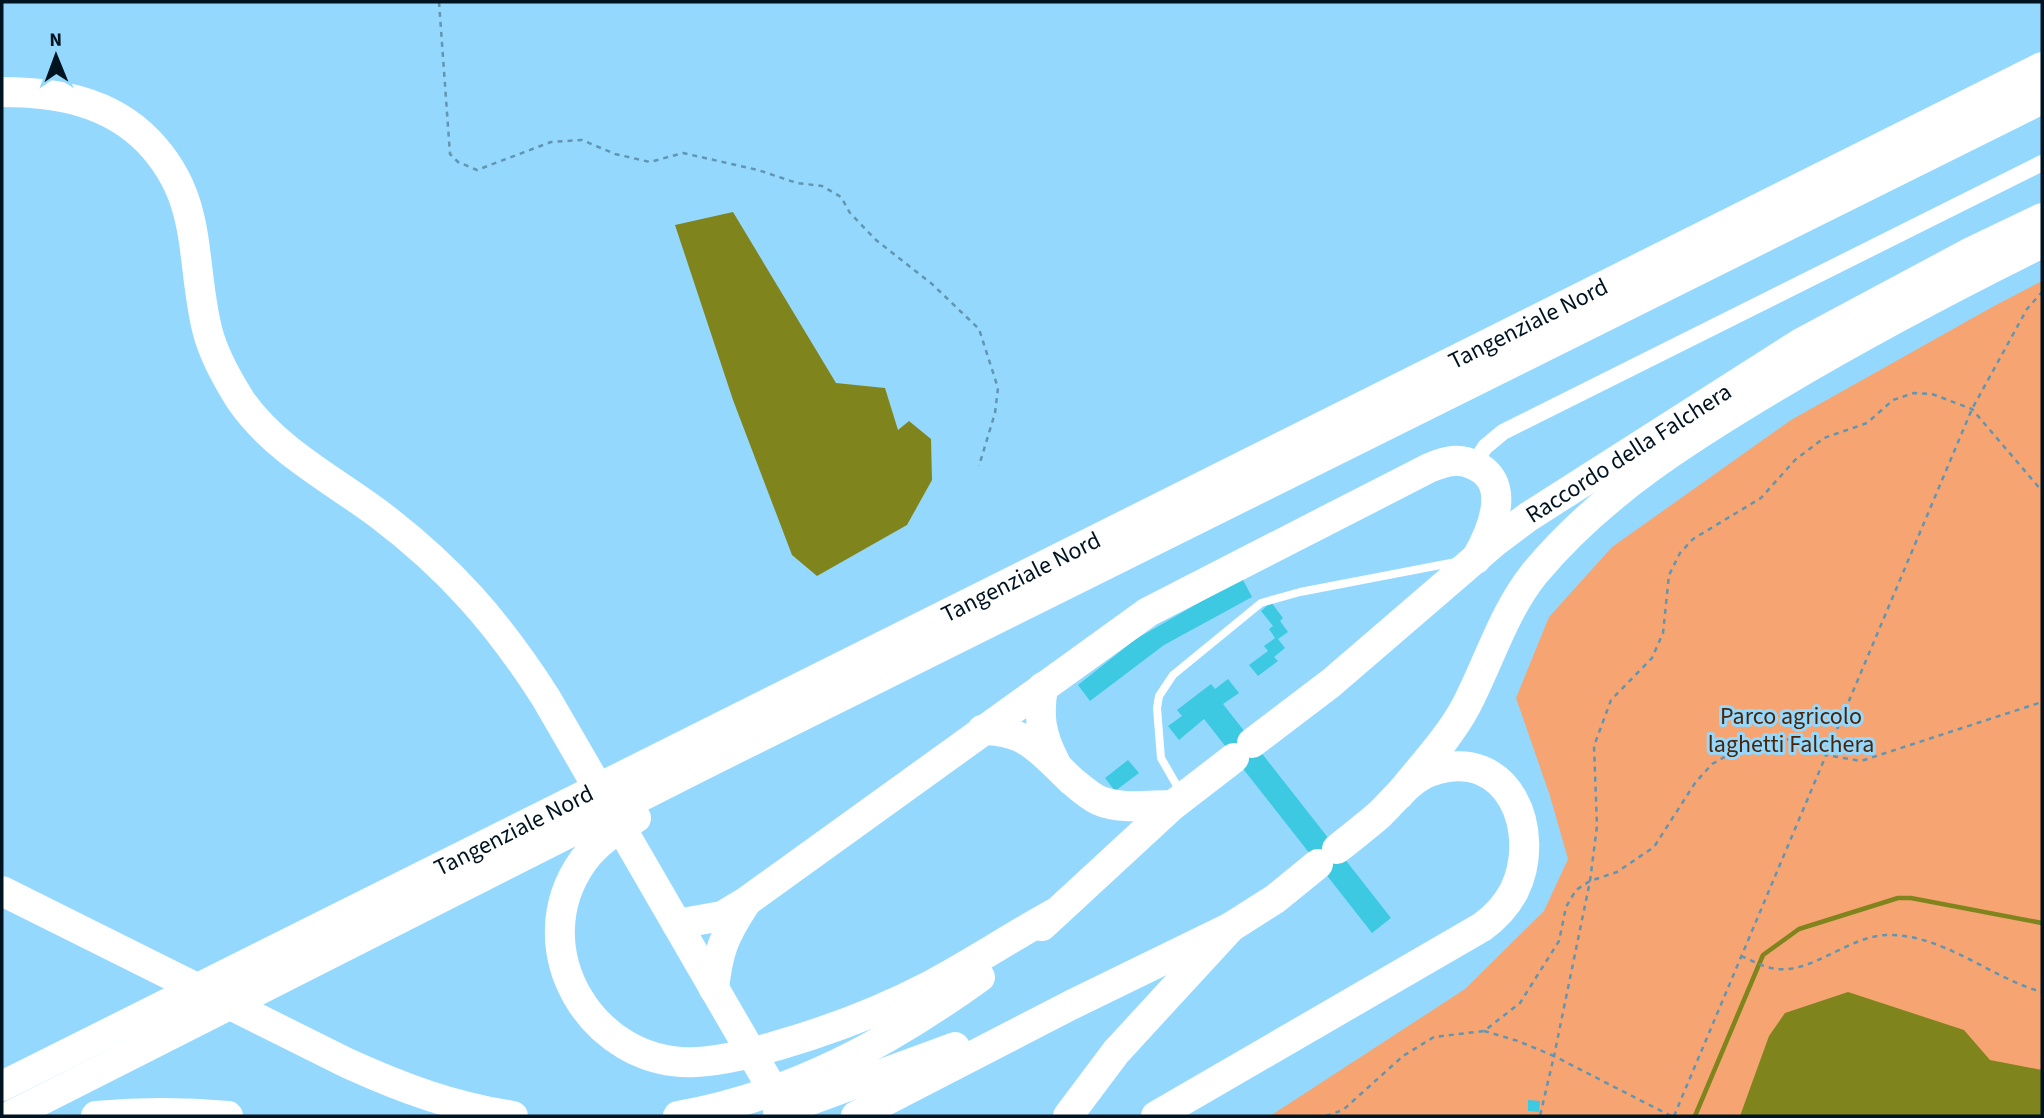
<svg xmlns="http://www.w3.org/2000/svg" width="2044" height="1118" font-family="'Source Sans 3',sans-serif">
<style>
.green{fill:#f6a572}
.water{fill:#80841d}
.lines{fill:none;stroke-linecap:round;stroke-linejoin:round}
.stream{stroke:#80841d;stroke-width:4.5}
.building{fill:#3cc9e1}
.path{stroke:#6195b1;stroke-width:2.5;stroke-dasharray:5 5;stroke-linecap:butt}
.lane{stroke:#fff;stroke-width:8}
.street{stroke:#fff;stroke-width:16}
.highway{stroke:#fff;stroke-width:30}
.labels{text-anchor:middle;stroke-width:6;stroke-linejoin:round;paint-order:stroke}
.street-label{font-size:24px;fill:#001320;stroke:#94d9fd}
.park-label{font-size:24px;fill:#4c2407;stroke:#94d9fd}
</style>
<rect width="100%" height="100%" fill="#94d9fd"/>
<!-- green -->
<polygon class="green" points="2042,281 2042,1116 1270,1116 1465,989 1544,911 1568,859 1550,796 1516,698 1549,617 1612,547 1791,420 1994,306"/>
<!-- water -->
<g class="water">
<polygon points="733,212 836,383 885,388 898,430 909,421 931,439 932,480 907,525 817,576 792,555 733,400 675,225"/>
<polygon points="1848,992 1964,1030 1990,1060 2042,1070 2042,1116 1740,1116 1769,1036 1785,1013"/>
</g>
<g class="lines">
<!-- stream -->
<polyline class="stream" points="1695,1116 1763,955 1799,929 1898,898 1911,898 2042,923"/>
</g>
<!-- building -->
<g class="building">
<polygon points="1242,578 1252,597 1164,645 1090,701 1078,685 1136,639"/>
<polygon points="1271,602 1283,618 1280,621 1288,632 1278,639 1285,648 1274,657 1278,661 1258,676 1249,665 1268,651 1264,646 1275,638 1269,629 1273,626 1261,611"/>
<polygon points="1228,679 1239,693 1223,704 1391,918 1372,933 1204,719 1179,740 1168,726 1182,716 1177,710 1211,684 1215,689"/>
<polygon points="1128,760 1139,773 1115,791 1105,778"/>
<polygon points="1528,1100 1540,1101 1539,1112 1528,1111"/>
</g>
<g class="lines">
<!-- path -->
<g class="path">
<polyline points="439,2 450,154 458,162 477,170 551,142 582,140 615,154 650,162 683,153 758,170 797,183 822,186 841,197 850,213 876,240 932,284 979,329 998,388 995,413 979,466"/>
<path d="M 1741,956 C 1751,960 1761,966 1771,968 C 1810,977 1848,935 1888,935 C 1943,934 1991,978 2042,992"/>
<polyline points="1484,1031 1518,1041 1554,1056 1540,1116"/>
<polyline points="1326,1116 1343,1110 1403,1056 1434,1037 1484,1031 1520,1003 1559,941 1566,907 1576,890 1590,881 1617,872 1654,847 1695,783 1712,764 1741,748 1769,741 1794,739 1826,755 1861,761 2042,702"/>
<polyline points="1671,1116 1554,1056 1590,881 1597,826 1594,746 1611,700 1652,658 1663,633 1669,575 1680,553 1693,539 1761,498 1795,460 1824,438 1867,423 1893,400 1914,393 1932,394 1972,409 2042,491"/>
<polyline points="1674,1116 1972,409 2027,309 2042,292"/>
</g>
<!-- lane -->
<polyline class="lane" points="1180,791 1161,758 1157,708 1159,696 1173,675 1261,603 1300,592 1456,562"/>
<!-- street -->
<polyline class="street" points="1474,464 1485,447 1503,432 2042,163"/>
<!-- highway -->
<g class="highway">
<path d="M 2,92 C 56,92 109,101 148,141 C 204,199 190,259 207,329 C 213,354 227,379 241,401 C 276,451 332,479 380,515 C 450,568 499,624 546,698 L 788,1116"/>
<path d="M 1043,687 C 1038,717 1041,735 1055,762"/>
<path d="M 982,730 C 1028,730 1041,752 1072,781 C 1081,788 1088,795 1098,800 C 1120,810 1149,805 1173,805"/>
<path id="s1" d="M 1252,743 L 1331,683 L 1496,541 L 1528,517 L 1801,343 L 1971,252 L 2042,218"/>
<path d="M 1399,795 C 1422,766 1449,738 1466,706 C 1489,662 1503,613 1534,574 C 1601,493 1691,437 1780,384 C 1866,333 1953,287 2042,243"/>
<path d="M 636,818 C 616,830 597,842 583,861 C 521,948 592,1067 696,1062 C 724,1061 751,1053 779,1045 C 831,1030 883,1010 931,985 C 974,962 1013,936 1055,913"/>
<path d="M 2,891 L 347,1063 C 402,1088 453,1107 513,1116"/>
<path d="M 677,924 L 722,916 L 747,901 L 1148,612 L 1429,468 C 1446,461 1459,457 1476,466 C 1513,484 1491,533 1476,559"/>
<polyline points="1042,926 1173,805 1234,758"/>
<path d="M 714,989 C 718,951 724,936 745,904"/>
<path id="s2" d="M 2,1086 L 2042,67"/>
<polyline points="778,1112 955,1047"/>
<polyline points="10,1116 703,765 2042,99"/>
<path d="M 96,1116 C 140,1112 184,1112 228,1116"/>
<path d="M 678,1116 C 791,1096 887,1044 980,977"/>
<polyline points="856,1116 1071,1005 1231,927"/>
<polyline points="1068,1116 1116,1052 1231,927 1275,899 1318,864"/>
<path d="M 1156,1116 L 1482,927 C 1496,917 1506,906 1514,891 C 1543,832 1509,745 1432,771 C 1410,778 1395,800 1379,815 C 1365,827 1351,838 1337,849"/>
</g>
</g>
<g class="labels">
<!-- street labels -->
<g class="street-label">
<text dy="8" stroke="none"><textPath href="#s2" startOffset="1706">Tangenziale Nord</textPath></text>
<text dy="8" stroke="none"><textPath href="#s1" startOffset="476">Raccordo della Falchera</textPath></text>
<text dy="8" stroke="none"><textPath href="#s2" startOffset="1139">Tangenziale Nord</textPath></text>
<text dy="8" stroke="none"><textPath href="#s2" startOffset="572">Tangenziale Nord</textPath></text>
</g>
<!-- park labels -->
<g class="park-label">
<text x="1791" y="724">Parco agricolo<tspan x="1791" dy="28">laghetti Falchera</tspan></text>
</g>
</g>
<!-- border -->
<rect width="2044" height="1118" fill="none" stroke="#001320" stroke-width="7"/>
<!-- north arrow -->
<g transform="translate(56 56) rotate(359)" stroke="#94d9fd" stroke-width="5" paint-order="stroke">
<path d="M0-5L12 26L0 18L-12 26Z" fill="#001320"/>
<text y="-10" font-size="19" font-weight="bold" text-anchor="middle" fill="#001320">N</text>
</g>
</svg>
